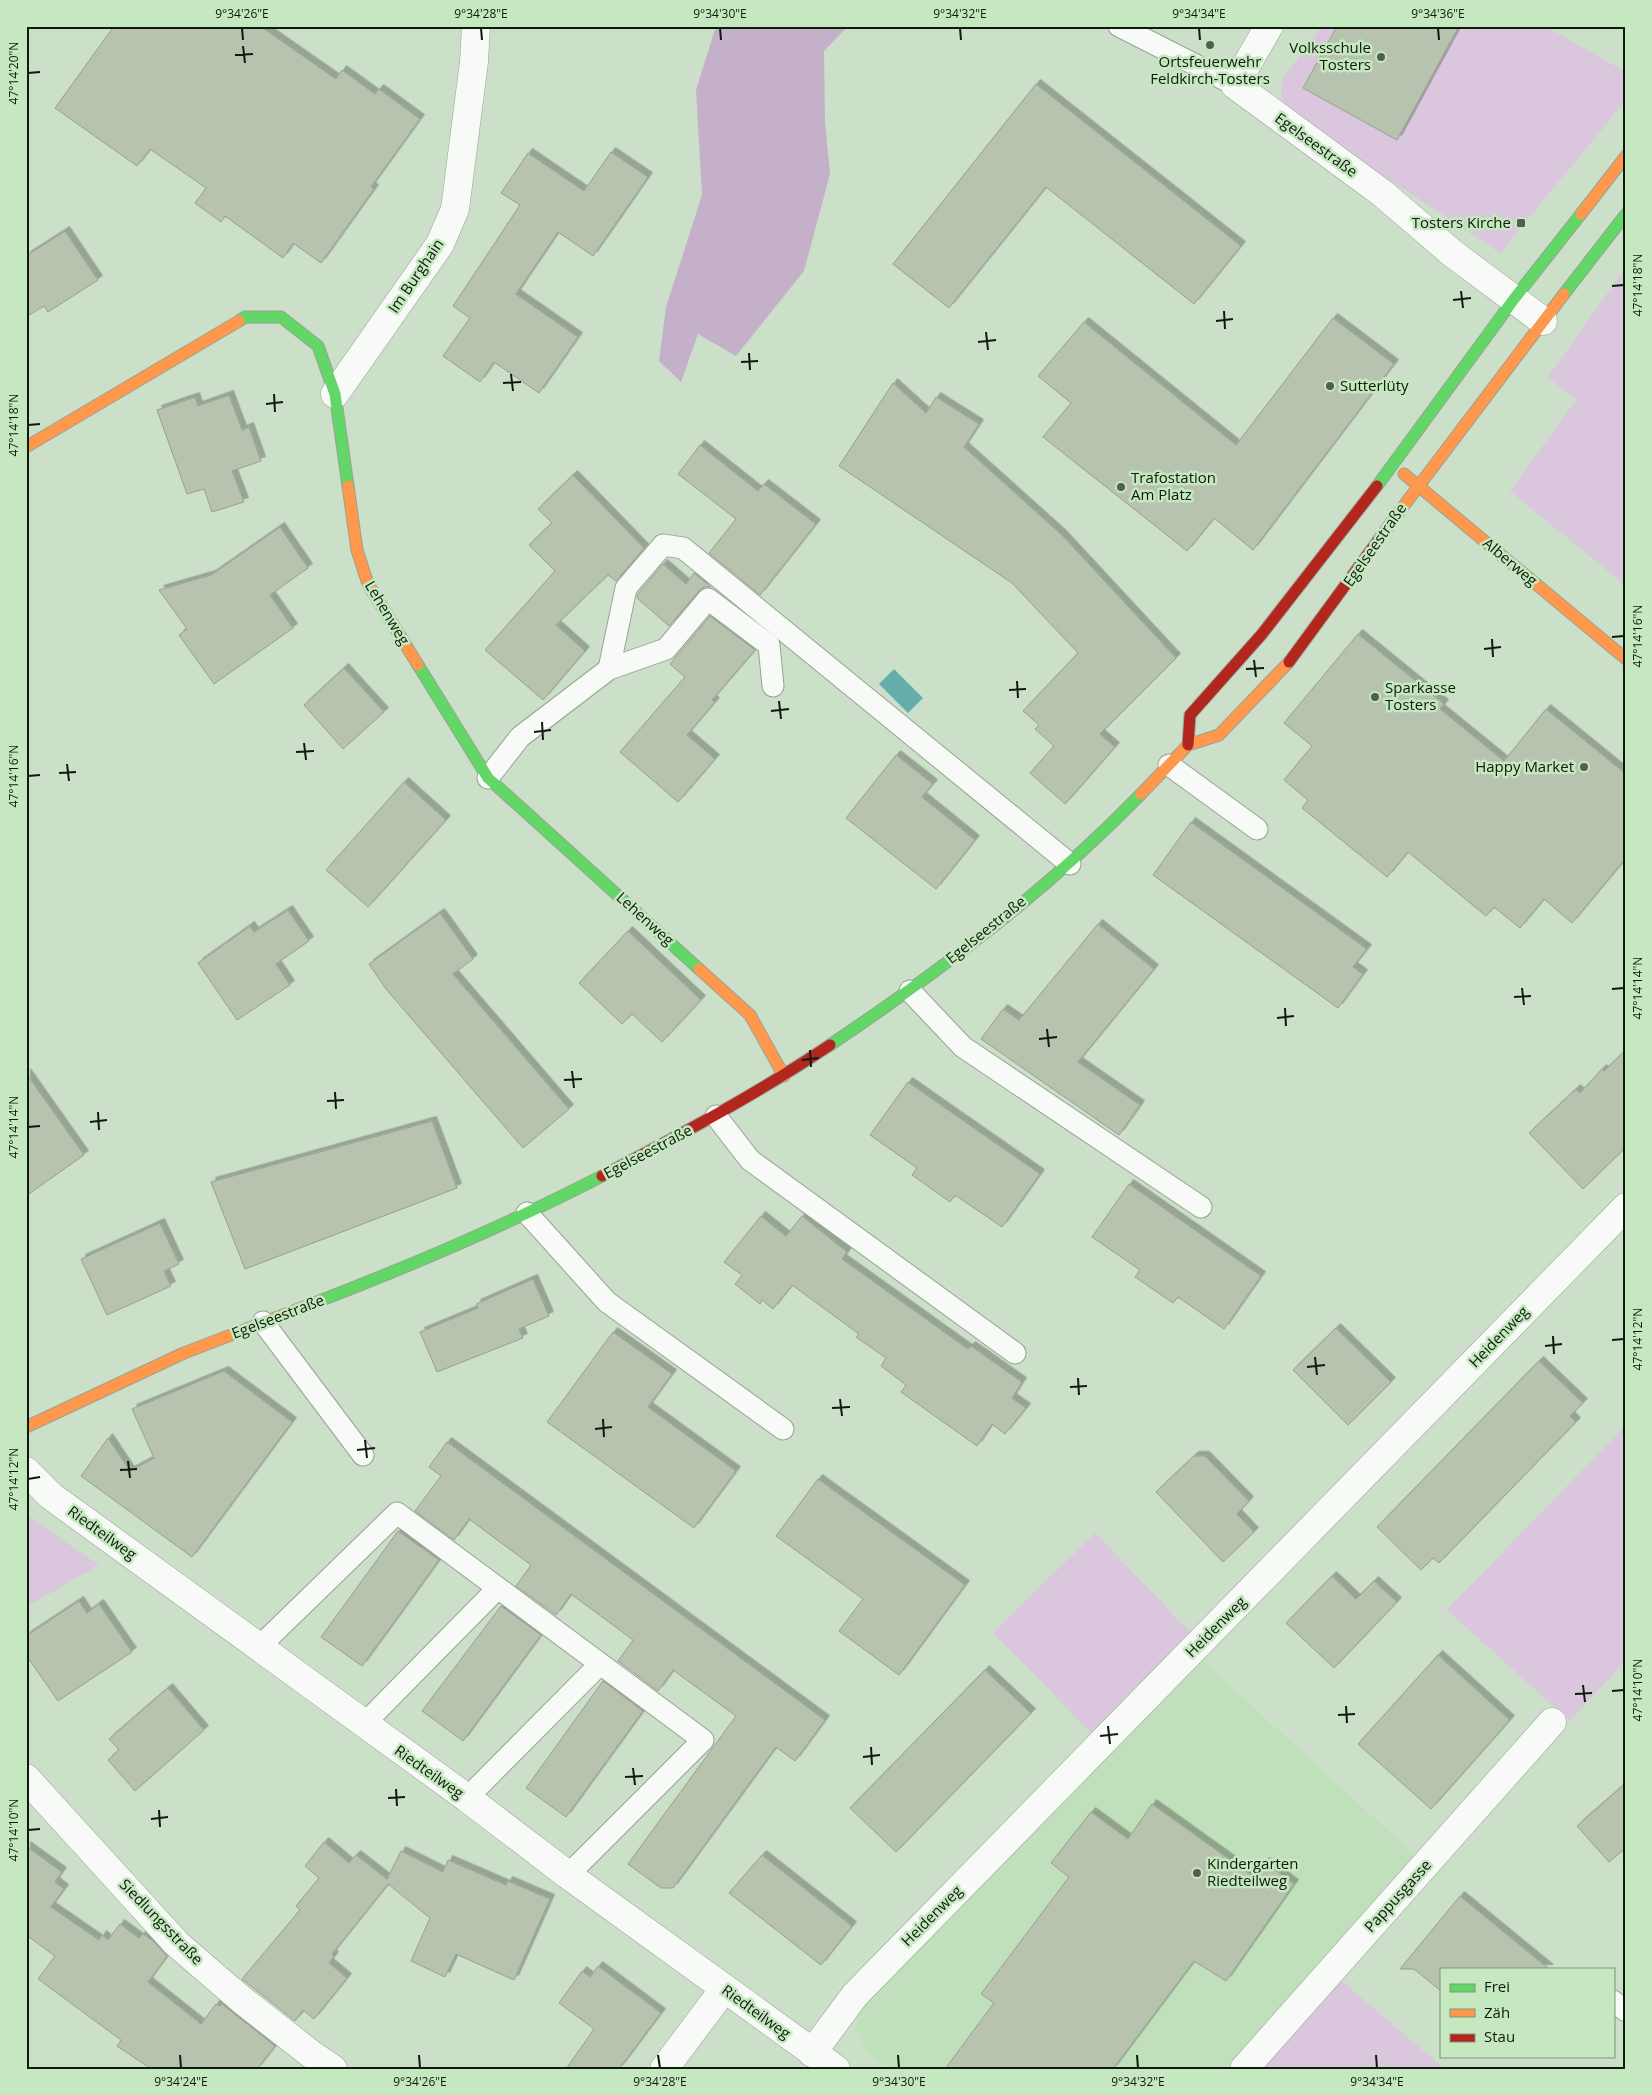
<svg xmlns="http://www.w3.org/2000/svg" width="1652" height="2095" font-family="'Open Sans',sans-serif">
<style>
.built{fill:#c0dfbb}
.green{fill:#dac7dd}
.forest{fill:#c5b0ca}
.water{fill:#66aeac}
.building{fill:#b7c2af;stroke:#96a18e;filter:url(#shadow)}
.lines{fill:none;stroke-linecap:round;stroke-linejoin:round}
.lane-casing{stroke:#96a493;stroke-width:23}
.street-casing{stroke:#96a493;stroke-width:29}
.fast-casing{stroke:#96a493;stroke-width:13}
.slow-casing{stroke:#96a493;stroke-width:13}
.jam-casing{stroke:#96a493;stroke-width:13}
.lane{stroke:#f7faf7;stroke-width:21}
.street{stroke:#f7faf7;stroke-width:28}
.fast{stroke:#63d668;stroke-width:11}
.slow{stroke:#ff974d;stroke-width:11}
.jam{stroke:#b3261e;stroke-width:11}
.ticks{fill:none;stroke:#0e1b0c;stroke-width:2}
.poi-dot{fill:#50604e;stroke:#c6e8c0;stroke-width:2}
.labels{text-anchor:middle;stroke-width:5;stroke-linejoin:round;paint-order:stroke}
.poi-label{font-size:15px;fill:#0e1b0c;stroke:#c6e8c0;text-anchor:start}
.street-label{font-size:15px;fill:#0e1b0c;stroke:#c6e8c0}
.neatline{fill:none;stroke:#0e1b0c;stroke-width:2}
.ticks-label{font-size:12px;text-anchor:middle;fill:#0e1b0c}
</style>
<defs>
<filter id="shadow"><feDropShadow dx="4.5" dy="-4.5" stdDeviation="0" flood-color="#0004"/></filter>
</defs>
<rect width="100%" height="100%" fill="#ccdfc9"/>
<!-- built -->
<polygon class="built" points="1203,1661 1418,1858 1224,2069 890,2069 867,2052 856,2029 862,2005 975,1889"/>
<!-- green -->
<g class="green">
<polygon points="1322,26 1337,26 1303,88 1397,139 1459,26 1545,26 1626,72 1626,100 1500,253 1284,110 1281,95 1283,78"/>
<polygon points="1626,267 1626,586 1510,491 1576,400 1548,377"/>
<polygon points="1626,1425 1626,1660 1570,1721 1447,1610"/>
<polygon points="26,1515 99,1565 26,1607"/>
<polygon points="1095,1533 1196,1638 1094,1736 993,1632"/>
<polygon points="1338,1978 1445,2069 1258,2069"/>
</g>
<!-- forest -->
<polygon class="forest" points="716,26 848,26 824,51 825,121 830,174 804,271 736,356 698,334 681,382 659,361 666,307 702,195 696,90"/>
<!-- water -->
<polygon class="water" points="894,669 923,698 908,713 879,684"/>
<!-- building -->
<g class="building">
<polygon points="114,26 260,26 336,79 342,70 375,94 379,89 420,119 371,187 374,189 321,263 293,243 283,258 225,216 221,222 195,203 206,188 150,149 137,166 55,108"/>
<polygon points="1337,26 1459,26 1397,140 1303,88"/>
<polygon points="1036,84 1241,246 1194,304 1046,187 949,308 893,264"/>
<polygon points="611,152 648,177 593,256 558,232 516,294 578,337 539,393 494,362 480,382 443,356 470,318 453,306 520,205 501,193 528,153 584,191"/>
<polygon points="65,231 98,280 48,312 44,306 26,317 26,256"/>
<polygon points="1333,318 1394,364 1253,550 1214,518 1187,551 1043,437 1071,403 1038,376 1084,322 1236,445"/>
<polygon points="893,383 926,413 936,397 979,424 964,447 1062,535 1176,658 1100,734 1115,747 1065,804 1030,773 1054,746 1035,729 1039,725 1023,711 1078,653 1012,583 839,466"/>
<polygon points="229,395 242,430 249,427 261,461 232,471 244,502 212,512 204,489 187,494 157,410 195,397 198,406"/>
<polygon points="700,445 758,491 764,484 816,524 760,595 709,553 736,519 678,474"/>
<polygon points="573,475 644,548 616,581 608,575 556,625 585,651 543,700 485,650 555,571 529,545 552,523 538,509"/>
<polygon points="280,527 308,568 270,595 293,628 214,684 179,635 187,629 159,590 211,575"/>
<polygon points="663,564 686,584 694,573 711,587 704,587 699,591 669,626 637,598 638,594"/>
<polygon points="710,616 755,650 712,700 715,702 687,735 715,759 678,802 620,752 685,677 670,664"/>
<polygon points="1358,634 1444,704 1440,709 1504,761 1546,709 1626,774 1626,858 1572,923 1544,899 1520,928 1494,907 1486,916 1408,852 1387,877 1302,808 1308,800 1284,780 1312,746 1284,723"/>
<polygon points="344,668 384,712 343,749 304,705"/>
<polygon points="896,755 933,784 922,797 975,840 936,889 846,818"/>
<polygon points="404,782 446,820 368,907 326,870"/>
<polygon points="1191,822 1367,949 1353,967 1363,974 1338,1008 1153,875"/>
<polygon points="288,910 309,941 276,964 290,985 237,1020 198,963 250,926 254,932"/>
<polygon points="440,913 473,959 453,974 569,1109 523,1148 386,989 369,964"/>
<polygon points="1098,924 1154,969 1078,1062 1140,1105 1119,1135 981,1039 1003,1009 1019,1020"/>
<polygon points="628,931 701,1000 662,1042 632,1014 622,1024 579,983"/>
<polygon points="1626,1050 1626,1147 1583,1189 1529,1133 1576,1089 1580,1093 1602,1069 1604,1071"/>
<polygon points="26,1073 84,1155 26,1196"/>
<polygon points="908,1082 1040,1174 1002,1227 955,1195 950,1202 912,1175 917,1168 870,1135"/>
<polygon points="432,1121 457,1188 245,1269 211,1182"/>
<polygon points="1129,1184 1261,1276 1224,1329 1178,1297 1173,1303 1135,1277 1140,1270 1092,1237"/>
<polygon points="761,1216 786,1236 802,1216 847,1252 842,1259 968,1349 971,1346 1022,1382 1012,1398 1026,1408 1005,1434 992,1424 977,1446 901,1392 906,1385 881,1366 886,1358 856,1337 859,1334 792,1285 773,1309 762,1300 760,1304 735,1284 742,1275 724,1262"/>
<polygon points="160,1223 179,1264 164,1271 171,1286 107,1315 81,1259"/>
<polygon points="533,1279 549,1316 519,1329 523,1338 437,1372 420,1332 478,1308 476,1304"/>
<polygon points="1336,1328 1391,1382 1348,1425 1293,1370"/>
<polygon points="613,1332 672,1374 648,1407 736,1471 694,1528 547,1422"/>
<polygon points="1539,1361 1583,1403 1570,1416 1576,1422 1439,1563 1433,1558 1421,1570 1377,1527"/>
<polygon points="224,1371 292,1422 192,1557 81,1476 108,1438 130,1471 154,1458 132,1409"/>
<polygon points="447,1442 825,1720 795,1761 776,1747 673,1888 661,1888 628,1864 736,1716 673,1670 658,1691 618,1661 633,1640 571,1594 556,1615 516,1586 531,1565 469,1519 454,1540 415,1511 441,1476 429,1467"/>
<polygon points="1194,1456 1205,1456 1249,1501 1237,1514 1254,1532 1223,1562 1156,1492"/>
<polygon points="818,1479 965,1585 899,1675 839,1631 863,1599 776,1536"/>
<polygon points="398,1531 439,1560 362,1666 321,1637"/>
<polygon points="1332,1576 1356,1599 1374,1581 1397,1602 1334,1668 1286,1623"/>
<polygon points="79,1601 87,1613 99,1604 132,1652 58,1701 26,1655 26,1636"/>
<polygon points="501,1606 541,1635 463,1741 422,1711"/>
<polygon points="1438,1655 1510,1720 1431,1809 1358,1744"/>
<polygon points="985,1670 1031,1713 896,1852 850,1808"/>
<polygon points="603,1681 643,1711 566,1817 526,1788"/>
<polygon points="168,1688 204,1730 135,1791 108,1760 119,1750 109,1739"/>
<polygon points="1626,1783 1626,1848 1609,1862 1577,1826"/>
<polygon points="1152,1804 1254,1877 1265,1862 1294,1884 1226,1981 1194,1961 1113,2069 945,2069 994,2003 981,1994 1069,1877 1051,1863 1065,1845 1091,1812 1128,1839"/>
<polygon points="324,1842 349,1863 356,1855 387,1879 401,1851 443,1872 448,1860 506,1885 508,1881 550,1899 514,1980 456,1954 445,1977 411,1961 430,1918 388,1884 332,1954 334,1956 329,1963 347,1978 314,2019 303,2010 295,2021 242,1979 300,1910 296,1906 319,1878 305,1866"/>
<polygon points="26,1846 62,1872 55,1882 64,1889 51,1907 99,1940 102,1935 108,1940 120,1924 139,1938 143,1934 153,1941 167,1956 148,1982 201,2024 216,2004 220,2006 222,2004 275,2046 257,2069 151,2069 117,2046 121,2040 38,1979 55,1956 29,1937 26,1942"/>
<polygon points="762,1855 852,1926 821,1965 729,1893"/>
<polygon points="1460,1896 1549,1969 1441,1969 1441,1991 1414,1969 1400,1969"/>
<polygon points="598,1966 661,2013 619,2069 566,2069 594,2029 559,2003 582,1971 590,1977"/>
</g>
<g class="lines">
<!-- lane casing -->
<g class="lane-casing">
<g id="lane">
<polyline points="1119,26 1235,85"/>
<polyline points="609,669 626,588 663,545 683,548 1070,864"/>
<polyline points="1169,765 1257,829"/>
<polyline points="488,778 520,737 609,669 666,649 708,599 769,645 773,686"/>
<polyline points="910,991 963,1047 1201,1207"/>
<polyline points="716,1116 750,1160 1015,1353"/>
<polyline points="527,1213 607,1302 783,1429"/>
<polyline points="263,1322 363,1455"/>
<polyline points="258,1648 397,1513 703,1740 568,1875"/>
<polyline points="363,1725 498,1588"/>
<polyline points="467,1798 600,1664"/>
<polyline points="1613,2001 1626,2011"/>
</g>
</g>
<!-- street casing -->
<g class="street-casing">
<g id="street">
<polyline points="1269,26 1235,85 1382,193 1452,253 1543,321"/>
<polyline points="335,394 440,244 455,209 474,62 476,26"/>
<polyline points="26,1471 51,1496 467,1798 568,1875 836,2069"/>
<polyline points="26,1778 177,1944 242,2000 311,2054 333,2069"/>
<polyline points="812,2053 855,1995 901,1948 1626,1207"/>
<polyline points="664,2069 724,1989"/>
<polyline points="1244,2069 1552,1722"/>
</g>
</g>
<!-- fast casing -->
<g class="fast-casing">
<g id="fast">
<polyline points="1564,294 1626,214"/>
<polyline points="239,321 245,317 281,317 318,346 335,394 348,486"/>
<polyline points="1377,486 1514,299 1581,214"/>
<polyline points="418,665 488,778 699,969"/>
<path d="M 830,1045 C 940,971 1048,890 1141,794"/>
<path d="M 309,1305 C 408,1267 507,1225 602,1176"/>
</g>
</g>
<!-- slow casing -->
<g class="slow-casing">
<g id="slow">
<polyline points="1581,214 1626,156"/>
<polyline points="26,447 239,321"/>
<polyline points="1404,474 1626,659"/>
<polyline points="348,486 357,550 368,584 418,665"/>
<polyline points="1393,520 1564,294"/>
<polyline points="1141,794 1188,745 1219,735 1289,662"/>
<polyline points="699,969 750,1015 784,1076"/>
<polyline points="26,1427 184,1353 309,1305"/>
</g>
</g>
<!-- jam casing -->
<g class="jam-casing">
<g id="jam">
<polyline points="1289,662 1393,520"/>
<polyline points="1188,745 1190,715 1262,634 1377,486"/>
<path d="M 602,1176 C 680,1135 757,1094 830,1045"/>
</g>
</g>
<!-- lane -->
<use href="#lane" class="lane"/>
<!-- street -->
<use href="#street" class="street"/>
<!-- fast -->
<use href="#fast" class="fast"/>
<!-- slow -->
<use href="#slow" class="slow"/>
<!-- jam -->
<use href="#jam" class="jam"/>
</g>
<!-- ticks -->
<path class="ticks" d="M 242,28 L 243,40M 481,28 L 482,40M 720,28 L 721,40M 960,28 L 961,40M 1199,28 L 1200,40M 1438,28 L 1439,40M 243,46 L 245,63M 235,55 L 253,54M 28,73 L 40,72M 1612,286 L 1624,285M 1461,291 L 1463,308M 1453,300 L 1471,298M 1224,311 L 1225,329M 1216,321 L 1233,319M 986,332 L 988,350M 978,342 L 996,340M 749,353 L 750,370M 741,362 L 758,361M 511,374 L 513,391M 503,383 L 521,382M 274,394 L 275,412M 266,404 L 283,402M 28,425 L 40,424M 1612,637 L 1624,636M 1492,639 L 1493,657M 1484,649 L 1501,647M 1254,660 L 1256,677M 1246,669 L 1264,668M 1017,681 L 1018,698M 1009,690 L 1026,689M 779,701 L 781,719M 771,711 L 789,709M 542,722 L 543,740M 534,732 L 551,730M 304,743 L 306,760M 296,752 L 314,751M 67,764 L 69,781M 59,773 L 76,772M 28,776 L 40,775M 1522,988 L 1524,1005M 1612,989 L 1624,988M 1514,997 L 1531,996M 1285,1008 L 1286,1026M 1277,1018 L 1294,1016M 1047,1029 L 1049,1047M 1039,1039 L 1057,1037M 810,1050 L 811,1067M 802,1060 L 819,1058M 572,1071 L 574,1088M 564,1080 L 582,1079M 335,1092 L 336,1109M 327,1101 L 344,1100M 98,1112 L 99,1130M 90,1122 L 107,1120M 28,1127 L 40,1126M 1553,1336 L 1554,1354M 1612,1340 L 1624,1339M 1545,1346 L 1562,1344M 1315,1357 L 1317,1375M 1307,1367 L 1325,1365M 1078,1378 L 1079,1395M 1070,1387 L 1087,1386M 840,1399 L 842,1416M 832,1408 L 850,1407M 603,1419 L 604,1437M 595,1429 L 612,1427M 365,1440 L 367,1458M 357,1450 L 375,1448M 128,1461 L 130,1478M 120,1470 L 137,1469M 28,1479 L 40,1477M 1583,1685 L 1585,1702M 1612,1691 L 1624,1690M 1575,1694 L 1592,1693M 1346,1706 L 1347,1723M 1338,1715 L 1355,1714M 1108,1726 L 1110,1744M 1100,1736 L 1118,1734M 871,1747 L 872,1765M 863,1757 L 880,1755M 633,1768 L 635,1785M 625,1777 L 643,1776M 396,1789 L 397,1806M 388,1798 L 405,1797M 159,1810 L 160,1827M 151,1819 L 168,1817M 28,1830 L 40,1829M 180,2055 L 181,2068M 419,2055 L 420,2068M 658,2055 L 660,2068M 898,2055 L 899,2068M 1137,2055 L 1138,2068M 1376,2055 L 1377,2068"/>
<!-- markers -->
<g class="poi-dot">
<circle cx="1210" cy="45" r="5"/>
<circle cx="1381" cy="57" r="5"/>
<rect x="1516" y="218" width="10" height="10" rx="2.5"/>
<circle cx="1330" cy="386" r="5"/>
<circle cx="1121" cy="487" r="5"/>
<circle cx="1375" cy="697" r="5"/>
<circle cx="1584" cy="767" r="5"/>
<circle cx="1197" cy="1873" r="5"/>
</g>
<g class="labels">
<!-- poi labels -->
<g class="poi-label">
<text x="1371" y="53" text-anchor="end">Volksschule<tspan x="1371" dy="17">Tosters</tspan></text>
<text x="1210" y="67" text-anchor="middle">Ortsfeuerwehr<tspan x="1210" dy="17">Feldkirch-Tosters</tspan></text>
<text x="1511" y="228" text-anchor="end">Tosters Kirche</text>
<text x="1340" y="391">Sutterlüty</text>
<text x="1131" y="483">Trafostation<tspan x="1131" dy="17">Am Platz</tspan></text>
<text x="1385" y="693">Sparkasse<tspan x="1385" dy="17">Tosters</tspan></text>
<text x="1574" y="772" text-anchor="end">Happy Market</text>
<text x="1207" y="1869">Kindergarten<tspan x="1207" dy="17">Riedteilweg</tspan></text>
</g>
<!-- street labels -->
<g class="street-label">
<text transform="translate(1316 145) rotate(36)" y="5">Egelseestraße</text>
<text transform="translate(416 276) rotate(-56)" y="5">Im Burghain</text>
<text transform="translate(1375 545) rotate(-55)" y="5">Egelseestraße</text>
<text transform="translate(1510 562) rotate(40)" y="5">Alberweg</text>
<text transform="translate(387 613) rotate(59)" y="5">Lehenweg</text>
<text transform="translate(645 919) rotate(42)" y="5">Lehenweg</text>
<text transform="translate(986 930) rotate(-39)" y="5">Egelseestraße</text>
<text transform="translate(648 1152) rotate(-28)" y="5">Egelseestraße</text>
<text transform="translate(278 1317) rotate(-21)" y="5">Egelseestraße</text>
<text transform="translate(1499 1337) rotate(-46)" y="5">Heidenweg</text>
<text transform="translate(102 1533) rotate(36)" y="5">Riedteilweg</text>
<text transform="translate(1216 1627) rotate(-45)" y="5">Heidenweg</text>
<text transform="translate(429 1772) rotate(35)" y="5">Riedteilweg</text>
<text transform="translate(1398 1896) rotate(-48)" y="5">Pappusgasse</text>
<text transform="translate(932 1916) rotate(-45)" y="5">Heidenweg</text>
<text transform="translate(161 1922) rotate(46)" y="5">Siedlungsstraße</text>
<text transform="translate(756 2012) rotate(36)" y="5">Riedteilweg</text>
</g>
</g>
<!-- border -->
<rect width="1652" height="2095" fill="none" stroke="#c6e8c0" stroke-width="55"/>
<!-- legend -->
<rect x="1440" y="1968" width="175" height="90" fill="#c6e8c0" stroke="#7c9678"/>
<rect x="1450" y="1984" width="25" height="8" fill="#63d668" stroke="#7c9678"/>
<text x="1484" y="1992" font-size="15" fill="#0e1b0c">Frei</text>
<rect x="1450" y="2009" width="25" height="8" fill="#ff974d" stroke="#7c9678"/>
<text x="1484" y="2018" font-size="15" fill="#0e1b0c">Zäh</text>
<rect x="1450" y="2034" width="25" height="8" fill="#b3261e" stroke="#7c9678"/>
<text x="1484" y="2042" font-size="15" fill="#0e1b0c">Stau</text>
<rect x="28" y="28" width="1596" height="2040" class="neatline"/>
<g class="ticks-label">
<text x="242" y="18">9°34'26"E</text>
<text x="481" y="18">9°34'28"E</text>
<text x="720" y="18">9°34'30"E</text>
<text x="960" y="18">9°34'32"E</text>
<text x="1199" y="18">9°34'34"E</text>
<text x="1438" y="18">9°34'36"E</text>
<text transform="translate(14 73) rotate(-90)" y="4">47°14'20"N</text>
<text transform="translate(1638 285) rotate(-90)" y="4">47°14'18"N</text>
<text transform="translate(14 425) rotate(-90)" y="4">47°14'18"N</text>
<text transform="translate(1638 636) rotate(-90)" y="4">47°14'16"N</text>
<text transform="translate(14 776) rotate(-90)" y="4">47°14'16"N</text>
<text transform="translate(1638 988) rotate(-90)" y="4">47°14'14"N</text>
<text transform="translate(14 1127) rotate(-90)" y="4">47°14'14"N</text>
<text transform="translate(1638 1339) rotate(-90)" y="4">47°14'12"N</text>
<text transform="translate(14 1479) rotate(-90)" y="4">47°14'12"N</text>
<text transform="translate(1638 1690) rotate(-90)" y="4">47°14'10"N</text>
<text transform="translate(14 1830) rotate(-90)" y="4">47°14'10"N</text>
<text x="181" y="2086">9°34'24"E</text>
<text x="420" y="2086">9°34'26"E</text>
<text x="660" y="2086">9°34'28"E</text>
<text x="899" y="2086">9°34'30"E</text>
<text x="1138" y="2086">9°34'32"E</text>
<text x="1377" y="2086">9°34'34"E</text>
</g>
</svg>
